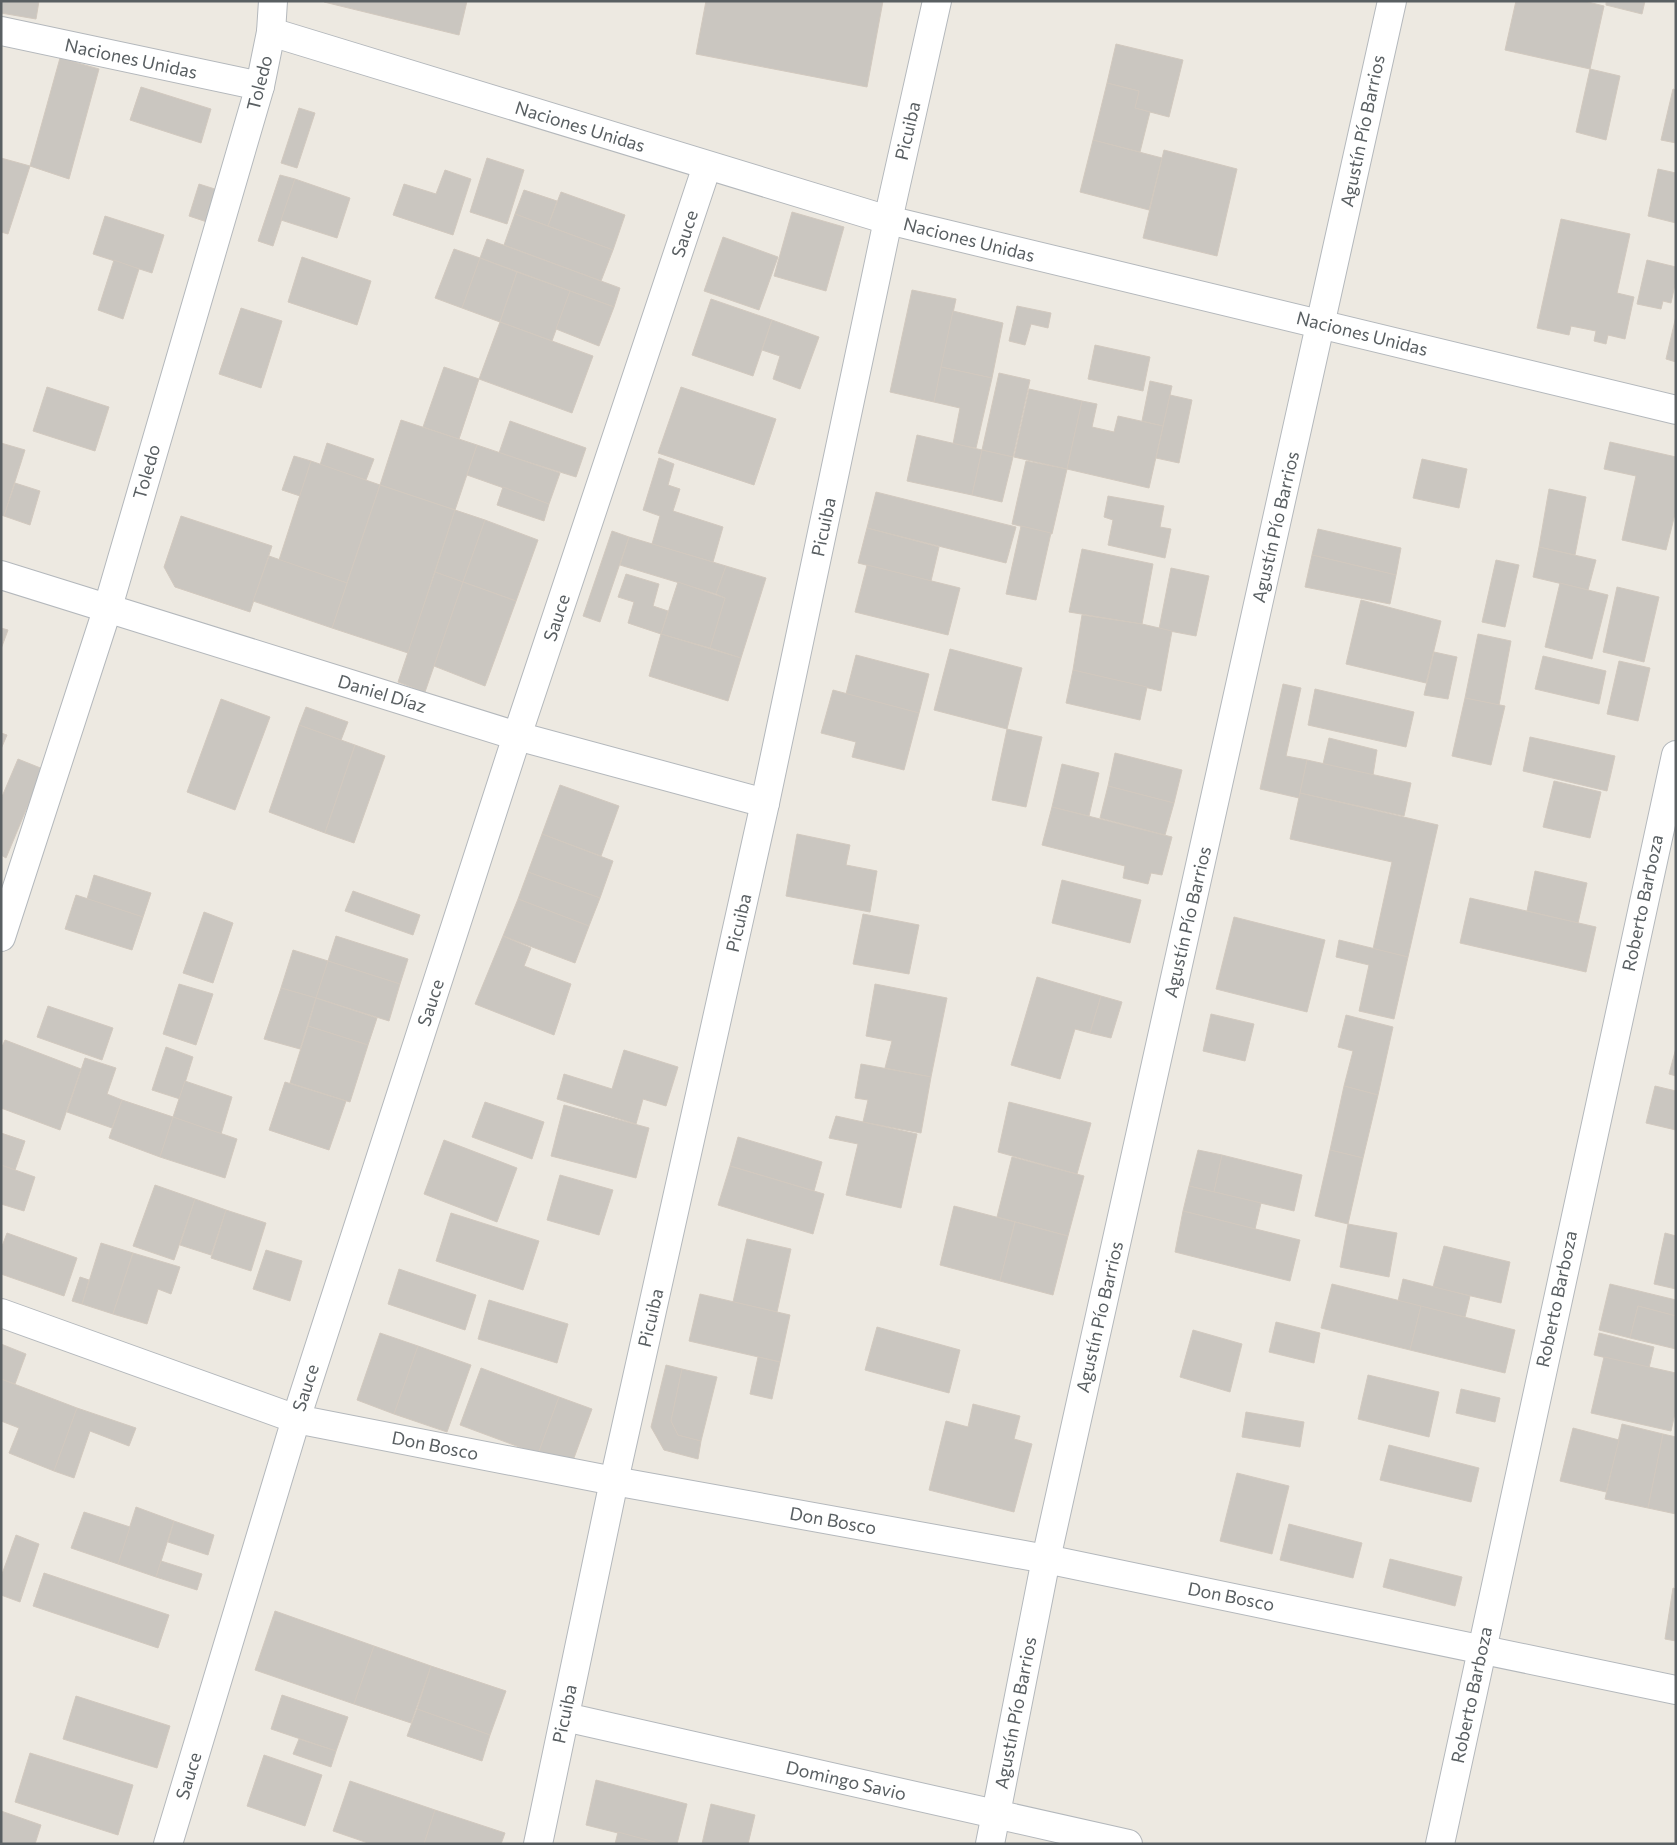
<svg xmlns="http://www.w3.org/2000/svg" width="1677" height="1845" font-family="Commissioner,sans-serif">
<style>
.building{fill:#cac6c0;stroke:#d2c9bf}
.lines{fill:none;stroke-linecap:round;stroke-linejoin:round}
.minor-casing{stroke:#b4b8bc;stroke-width:30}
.minor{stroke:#fff;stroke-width:28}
.labels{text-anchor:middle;stroke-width:4;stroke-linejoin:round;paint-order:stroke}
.street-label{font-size:18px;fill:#595f62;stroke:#fff}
</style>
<rect width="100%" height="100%" fill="#ede9e1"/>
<!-- building -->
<g class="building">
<polygon points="1,1 39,1 36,19 1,13"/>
<polygon points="467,1 459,35 324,2 324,1"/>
<polygon points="706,1 883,1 867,87 696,54"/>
<polygon points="1516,1 1584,1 1604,6 1590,69 1505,50"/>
<polygon points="1606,1 1645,1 1642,14 1606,5"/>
<polygon points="1116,44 1183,60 1169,117 1135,108 1139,91 1107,83"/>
<polygon points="60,58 99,69 69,179 30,166"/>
<polygon points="1590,69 1620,76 1606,140 1576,132"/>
<polygon points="1107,83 1139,91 1135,108 1150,112 1140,152 1093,140"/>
<polygon points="141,87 211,109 201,143 130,120"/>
<polygon points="1673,89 1676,90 1676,143 1661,140"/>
<polygon points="299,108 315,113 297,168 281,163"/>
<polygon points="1093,140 1162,158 1149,210 1080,192"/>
<polygon points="1164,150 1237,169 1217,256 1143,238"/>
<polygon points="1,158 30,166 8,234 1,232"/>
<polygon points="487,158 524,170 507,224 470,212"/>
<polygon points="1658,169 1676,173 1676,223 1648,216"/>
<polygon points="445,170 471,179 453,235 393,215 404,184 436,194"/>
<polygon points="280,175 295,179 273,246 258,241"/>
<polygon points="295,179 350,198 337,238 281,220"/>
<polygon points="199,184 218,190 207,222 189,216"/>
<polygon points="524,190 557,201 548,226 515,214"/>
<polygon points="561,192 625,215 613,250 548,226"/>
<polygon points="792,212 844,227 826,291 774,276"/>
<polygon points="515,214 613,250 601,281 504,245"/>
<polygon points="105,216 164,235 152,273 93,254"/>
<polygon points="1561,219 1630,234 1617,293 1634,297 1625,339 1608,335 1606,344 1594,341 1596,331 1571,326 1569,335 1537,328"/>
<polygon points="723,237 778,257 759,310 704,291"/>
<polygon points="487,239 620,288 614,307 480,258"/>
<polygon points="454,249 480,258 462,308 435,298"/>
<polygon points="302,257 371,281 357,325 288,302"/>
<polygon points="480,258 517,272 500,322 462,308"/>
<polygon points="114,260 139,269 123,319 98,310"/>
<polygon points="1647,260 1676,267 1676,280 1671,303 1663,301 1661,309 1637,304"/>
<polygon points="517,272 570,291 552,341 500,322"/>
<polygon points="912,290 956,299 934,402 890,392"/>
<polygon points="570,291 614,307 599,346 556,329"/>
<polygon points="711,299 772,320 753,376 692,355"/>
<polygon points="1017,306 1051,313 1048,328 1031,324 1025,345 1009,341"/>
<polygon points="241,308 282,321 261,388 219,374"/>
<polygon points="953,311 1003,323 992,378 941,367"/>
<polygon points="1676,316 1676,362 1666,359"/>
<polygon points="772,320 819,337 800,389 773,379 780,356 762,350"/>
<polygon points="500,322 593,356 572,413 479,379"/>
<polygon points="1095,345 1150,357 1143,391 1088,379"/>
<polygon points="444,367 479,379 459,439 423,427"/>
<polygon points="941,367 992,378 976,448 953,444 960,408 934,402"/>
<polygon points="999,373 1030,380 1013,457 982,450"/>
<polygon points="1150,381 1172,386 1163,426 1142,421"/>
<polygon points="47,387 109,407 95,451 33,431"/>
<polygon points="681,387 776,419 754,485 658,453"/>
<polygon points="1029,389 1082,401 1067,469 1014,457"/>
<polygon points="1170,395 1192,400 1179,463 1156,458"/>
<polygon points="1082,401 1097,404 1092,427 1114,432 1118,416 1163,426 1149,488 1067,469"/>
<polygon points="401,420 477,445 455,510 380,485"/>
<polygon points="510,421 586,448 576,477 499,453"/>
<polygon points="917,435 982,450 972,495 907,481"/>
<polygon points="1610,442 1676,457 1676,510 1666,550 1622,540 1636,476 1604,469"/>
<polygon points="1,443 25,450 4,516 1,515"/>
<polygon points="327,443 374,459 366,480 320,465"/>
<polygon points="477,445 560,473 549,504 467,475"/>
<polygon points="982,450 1013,457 1002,502 972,495"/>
<polygon points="294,456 311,461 300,496 282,490"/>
<polygon points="659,458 674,464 668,485 680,489 673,511 723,527 713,562 652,544 660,516 643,510"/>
<polygon points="1422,459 1467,469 1459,508 1413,498"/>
<polygon points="311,461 380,485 347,583 279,560"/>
<polygon points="1026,461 1067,469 1052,534 1012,524"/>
<polygon points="15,483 40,491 30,525 4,516"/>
<polygon points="380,485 455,510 408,653 332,628"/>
<polygon points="503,487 549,504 544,521 497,505"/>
<polygon points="1549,489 1586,497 1575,555 1539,547"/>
<polygon points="876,492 1016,527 1006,563 867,528"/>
<polygon points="1108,496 1164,506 1160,527 1171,529 1165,558 1108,545 1113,520 1104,517"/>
<polygon points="455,510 485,520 463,582 435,572"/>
<polygon points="181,516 272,546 250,612 175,587 164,567"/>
<polygon points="485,520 538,540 516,601 463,582"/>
<polygon points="1021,526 1051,533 1036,600 1006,594"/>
<polygon points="867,528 939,547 931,581 858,563"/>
<polygon points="1318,529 1401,548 1396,575 1312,555"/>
<polygon points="612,531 629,537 600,622 583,616"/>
<polygon points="629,537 726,566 716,594 620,565"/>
<polygon points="1539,547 1596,560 1588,590 1533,577"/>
<polygon points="1082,549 1153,564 1142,624 1069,612"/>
<polygon points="1312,555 1396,575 1390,604 1305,587"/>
<polygon points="269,556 347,583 332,628 253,601"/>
<polygon points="1496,560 1519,565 1505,627 1482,622"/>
<polygon points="867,565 960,588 948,635 855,612"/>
<polygon points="726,566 766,578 741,658 710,648 725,598 716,594"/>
<polygon points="1171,568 1209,576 1196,636 1159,629"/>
<polygon points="435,572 463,582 425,692 398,682"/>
<polygon points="626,574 659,584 653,606 668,611 661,634 628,623 634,602 618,597"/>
<polygon points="463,582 516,601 485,686 434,666"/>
<polygon points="678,582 725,598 710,648 661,634"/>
<polygon points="1560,583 1608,595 1592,659 1545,647"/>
<polygon points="1617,587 1659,597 1644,662 1603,652"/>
<polygon points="1361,600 1441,621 1426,683 1346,664"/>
<polygon points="1082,615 1142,624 1172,631 1161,691 1073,670"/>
<polygon points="1,628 8,630 1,649"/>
<polygon points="661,634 741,658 728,701 649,676"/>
<polygon points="1478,634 1511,641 1499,705 1465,698"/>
<polygon points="950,649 1022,668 1007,729 934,710"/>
<polygon points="1434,652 1457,657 1448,699 1424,695"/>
<polygon points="856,655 929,674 919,713 846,694"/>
<polygon points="1543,656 1606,671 1599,704 1535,689"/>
<polygon points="1619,661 1650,668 1638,721 1607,714"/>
<polygon points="1073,670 1147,687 1140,720 1066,703"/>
<polygon points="1283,684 1301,688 1286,756 1307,760 1299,798 1260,789"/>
<polygon points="1315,689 1414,712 1406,747 1308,725"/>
<polygon points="833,690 919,713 904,770 852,757 856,742 821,733"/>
<polygon points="1465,698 1505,706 1491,765 1452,756"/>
<polygon points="221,699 270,717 235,810 187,792"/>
<polygon points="306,707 348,722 341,740 299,725"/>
<polygon points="299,725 355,745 325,833 269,812"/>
<polygon points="1007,729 1042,737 1026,807 992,800"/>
<polygon points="1,733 7,735 1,749"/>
<polygon points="1530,737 1615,756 1607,791 1523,771"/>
<polygon points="1329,738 1377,750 1373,775 1323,764"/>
<polygon points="355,745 385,756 354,843 325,833"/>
<polygon points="1115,753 1182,770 1174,803 1108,786"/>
<polygon points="18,759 43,769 6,858 1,855 1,799"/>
<polygon points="1307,760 1411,783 1404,816 1300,793"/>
<polygon points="1062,764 1099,773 1089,816 1052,807"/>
<polygon points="1554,781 1601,792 1590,838 1543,827"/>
<polygon points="560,785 619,806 601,856 542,834"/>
<polygon points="1108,786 1174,803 1165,835 1100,818"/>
<polygon points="1300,793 1438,825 1408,957 1373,949 1392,862 1290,839"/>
<polygon points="1052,807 1172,837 1162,875 1151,873 1148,884 1123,878 1125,866 1042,845"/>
<polygon points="542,834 613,861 600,898 528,872"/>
<polygon points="797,834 850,845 846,865 877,871 870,912 786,896"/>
<polygon points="1535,871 1587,883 1578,923 1527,911"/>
<polygon points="528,872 600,898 589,926 518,899"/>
<polygon points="94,875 151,893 143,917 87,899"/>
<polygon points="1062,880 1141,900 1130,943 1052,923"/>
<polygon points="353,891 420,915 413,935 345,911"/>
<polygon points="76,895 143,917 132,950 65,929"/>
<polygon points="1470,898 1596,927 1586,972 1460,943"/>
<polygon points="518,899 589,926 575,963 503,936"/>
<polygon points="204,912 233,923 213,983 183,973"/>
<polygon points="863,914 919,925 909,974 853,964"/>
<polygon points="1234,917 1325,940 1307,1012 1216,989"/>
<polygon points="336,936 408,959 400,984 328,961"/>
<polygon points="503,936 531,948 524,966 571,984 554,1035 475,1004"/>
<polygon points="1339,940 1408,957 1394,1019 1359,1011 1369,965 1336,957"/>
<polygon points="293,950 328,961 316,998 281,988"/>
<polygon points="328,961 400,984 389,1021 316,998"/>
<polygon points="1037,977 1101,996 1090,1033 1075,1029 1060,1079 1011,1065"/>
<polygon points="179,984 213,994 196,1045 163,1034"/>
<polygon points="875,984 947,998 931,1077 885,1068 892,1041 866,1036"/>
<polygon points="281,988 316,998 300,1049 264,1039"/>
<polygon points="1101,996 1122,1002 1111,1038 1090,1033"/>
<polygon points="316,998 377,1018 368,1045 308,1026"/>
<polygon points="48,1006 113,1028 102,1060 37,1037"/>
<polygon points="1211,1014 1254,1024 1245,1061 1203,1051"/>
<polygon points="1346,1015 1393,1027 1378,1095 1344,1086 1353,1051 1338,1047"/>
<polygon points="308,1026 368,1045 350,1102 290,1083"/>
<polygon points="5,1040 81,1069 60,1130 1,1108 1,1049"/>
<polygon points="166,1047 193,1057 180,1099 152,1090"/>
<polygon points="1676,1048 1676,1076 1669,1074"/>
<polygon points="624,1050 678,1067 666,1106 643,1099 636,1124 557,1099 564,1074 612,1089"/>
<polygon points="85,1058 116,1068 107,1094 122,1100 112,1128 67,1112"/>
<polygon points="861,1064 931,1077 921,1133 863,1122 868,1100 855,1098"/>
<polygon points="185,1081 232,1097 221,1134 173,1117"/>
<polygon points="285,1082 346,1101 329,1150 269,1130"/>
<polygon points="1344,1086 1378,1095 1363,1158 1330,1150"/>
<polygon points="1655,1086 1676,1091 1676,1130 1646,1123"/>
<polygon points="122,1100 173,1117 160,1157 109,1138"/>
<polygon points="485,1102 544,1122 532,1159 472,1137"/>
<polygon points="1009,1102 1091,1123 1077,1174 998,1152"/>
<polygon points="564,1105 649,1128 636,1178 551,1156"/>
<polygon points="836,1116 917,1134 901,1208 846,1195 858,1144 829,1138"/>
<polygon points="173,1117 237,1139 225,1178 160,1157"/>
<polygon points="1,1133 25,1141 15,1170 1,1165"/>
<polygon points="738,1137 822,1162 814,1191 730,1166"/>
<polygon points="444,1140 517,1168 497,1222 424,1194"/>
<polygon points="1198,1150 1222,1155 1214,1192 1189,1186"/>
<polygon points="1330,1150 1363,1158 1348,1224 1315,1216"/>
<polygon points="1222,1155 1302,1175 1294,1211 1214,1192"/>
<polygon points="1012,1157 1084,1176 1068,1236 997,1217"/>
<polygon points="1,1165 35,1177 24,1211 1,1204"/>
<polygon points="730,1166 824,1194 813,1234 718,1205"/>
<polygon points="560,1175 613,1190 599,1235 547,1220"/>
<polygon points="155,1185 195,1199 174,1260 133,1246"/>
<polygon points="1189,1186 1261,1203 1255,1229 1183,1211"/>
<polygon points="195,1199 226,1210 211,1255 180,1245"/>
<polygon points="954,1206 1015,1222 1000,1281 940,1265"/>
<polygon points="226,1210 266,1223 251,1271 211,1258"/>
<polygon points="1183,1211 1300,1240 1290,1281 1175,1252"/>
<polygon points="451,1213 539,1241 523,1290 436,1261"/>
<polygon points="1015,1222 1068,1236 1053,1295 1000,1281"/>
<polygon points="1348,1224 1397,1233 1389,1277 1340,1267"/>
<polygon points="7,1233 77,1258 64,1296 1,1274 1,1249"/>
<polygon points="1665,1233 1676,1236 1676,1289 1654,1284"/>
<polygon points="747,1239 791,1249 777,1312 733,1302"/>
<polygon points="101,1243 133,1253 113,1314 82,1304"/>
<polygon points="1444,1246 1510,1262 1501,1303 1433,1287"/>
<polygon points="266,1250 302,1261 290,1301 253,1289"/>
<polygon points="133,1253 180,1267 171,1294 158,1289 147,1324 113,1314"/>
<polygon points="399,1269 476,1295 465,1330 388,1304"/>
<polygon points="80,1277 89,1280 82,1304 72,1301"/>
<polygon points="1403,1279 1470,1296 1465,1317 1398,1301"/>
<polygon points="1332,1284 1421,1306 1410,1350 1321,1328"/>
<polygon points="1610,1284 1676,1300 1676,1316 1638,1306 1630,1338 1599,1330"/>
<polygon points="700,1294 790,1315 780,1362 689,1341"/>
<polygon points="489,1300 568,1324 557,1363 478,1339"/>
<polygon points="1421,1306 1515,1330 1505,1373 1410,1350"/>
<polygon points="1638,1306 1676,1316 1676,1349 1630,1338"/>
<polygon points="1276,1322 1320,1333 1314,1363 1269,1352"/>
<polygon points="877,1327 960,1350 949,1393 865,1370"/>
<polygon points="1193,1330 1242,1344 1230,1392 1180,1377"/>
<polygon points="380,1333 418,1346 394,1414 357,1400"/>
<polygon points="1599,1333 1654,1347 1649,1368 1594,1355"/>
<polygon points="1,1344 26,1354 15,1384 1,1379"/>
<polygon points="418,1346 471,1365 447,1432 394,1414"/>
<polygon points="758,1357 780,1362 772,1399 750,1394"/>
<polygon points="1604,1357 1676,1373 1676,1409 1671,1431 1591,1413"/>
<polygon points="666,1365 682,1369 671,1421 678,1435 701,1441 698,1459 664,1450 651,1427"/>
<polygon points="481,1368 559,1397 538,1454 460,1425"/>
<polygon points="682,1369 717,1377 701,1441 678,1435 671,1421"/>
<polygon points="1368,1375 1439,1392 1429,1437 1358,1419"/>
<polygon points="1,1379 77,1408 54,1471 9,1453 19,1428 1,1421"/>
<polygon points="1461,1389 1500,1398 1495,1422 1456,1413"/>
<polygon points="559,1397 592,1409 571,1466 538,1454"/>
<polygon points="973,1404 1020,1416 1014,1439 1032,1444 1014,1512 929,1490 946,1421 968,1427"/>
<polygon points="77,1408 136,1428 129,1446 90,1431 74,1478 54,1471"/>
<polygon points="1246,1412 1304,1422 1300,1447 1242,1437"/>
<polygon points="1622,1424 1663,1434 1648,1508 1605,1499"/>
<polygon points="1573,1428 1619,1440 1606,1492 1560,1481"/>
<polygon points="1663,1434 1676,1437 1676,1514 1648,1508"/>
<polygon points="1389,1445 1479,1468 1471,1502 1380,1480"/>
<polygon points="1237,1473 1289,1486 1272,1554 1220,1541"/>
<polygon points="136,1507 174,1521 156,1577 118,1564"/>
<polygon points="84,1512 130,1527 118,1564 71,1548"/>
<polygon points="174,1521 214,1535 208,1555 168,1542"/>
<polygon points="1289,1524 1362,1543 1353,1578 1280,1560"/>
<polygon points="16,1535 39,1544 20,1602 1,1595 1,1577"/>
<polygon points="1390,1559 1462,1577 1455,1606 1383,1587"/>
<polygon points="161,1561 202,1574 197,1590 156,1577"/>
<polygon points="44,1573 169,1615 158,1648 33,1606"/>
<polygon points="1673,1588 1676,1589 1676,1641 1665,1639"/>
<polygon points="275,1611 374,1646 354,1704 255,1670"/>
<polygon points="374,1646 431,1666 411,1723 354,1704"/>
<polygon points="431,1666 506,1691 490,1735 417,1709"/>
<polygon points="282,1695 348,1717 336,1751 271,1729"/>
<polygon points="76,1696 170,1726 157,1768 63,1739"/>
<polygon points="417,1709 490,1735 482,1761 407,1736"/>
<polygon points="299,1739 336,1751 331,1767 293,1754"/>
<polygon points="30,1753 133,1785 118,1835 15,1802"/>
<polygon points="264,1755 322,1775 305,1826 247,1806"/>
<polygon points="596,1780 687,1804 677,1844 662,1844 586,1825"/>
<polygon points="350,1781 435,1810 424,1844 371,1844 333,1831"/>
<polygon points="711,1804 755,1815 748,1844 702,1844"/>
<polygon points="435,1810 505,1833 501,1844 424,1844"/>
<polygon points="1,1811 41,1825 35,1844 1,1844"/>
<polygon points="618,1832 662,1844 615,1844"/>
</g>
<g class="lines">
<!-- minor casing -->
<g class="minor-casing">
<g id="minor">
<polyline points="1,31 260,86"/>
<polyline points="271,32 888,220 1676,410"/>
<polyline points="1,575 517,736 765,803"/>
<polyline points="1,937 108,607 260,86 271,32 273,1"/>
<polyline points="1,1313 296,1419 614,1481 1046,1559 1676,1690"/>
<polyline points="565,1717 1128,1844"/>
<polyline points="168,1844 296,1419 517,736 707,166"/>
<polyline points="538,1844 614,1481 765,803 888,220 937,1"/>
<polyline points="990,1844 1046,1559 1392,1"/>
<polyline points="1440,1844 1676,755"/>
</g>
</g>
<!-- minor -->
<use href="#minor" class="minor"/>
</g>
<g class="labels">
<!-- street labels -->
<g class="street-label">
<text transform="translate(131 59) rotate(12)" y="6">Naciones Unidas</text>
<text transform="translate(260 83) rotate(-76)" y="6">Toledo</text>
<text transform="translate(580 127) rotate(17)" y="6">Naciones Unidas</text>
<text transform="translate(908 131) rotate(-77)" y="6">Picuiba</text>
<text transform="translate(1363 131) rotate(-78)" y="6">Agustín Pío Barrios</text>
<text transform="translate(685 234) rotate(-72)" y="6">Sauce</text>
<text transform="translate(969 240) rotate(14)" y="6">Naciones Unidas</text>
<text transform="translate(1362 334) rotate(14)" y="6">Naciones Unidas</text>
<text transform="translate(147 472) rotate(-74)" y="6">Toledo</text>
<text transform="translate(824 527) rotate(-78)" y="6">Picuiba</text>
<text transform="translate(1276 527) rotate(-77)" y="6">Agustín Pío Barrios</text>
<text transform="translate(557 618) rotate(-72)" y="6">Sauce</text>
<text transform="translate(382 694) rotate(17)" y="6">Daniel Díaz</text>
<text transform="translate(1643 903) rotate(-78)" y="6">Roberto Barboza</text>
<text transform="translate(1188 922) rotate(-77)" y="6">Agustín Pío Barrios</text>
<text transform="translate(739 923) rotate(-77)" y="6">Picuiba</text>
<text transform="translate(431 1003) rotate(-72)" y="6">Sauce</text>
<text transform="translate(1557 1299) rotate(-78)" y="6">Roberto Barboza</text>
<text transform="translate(1100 1317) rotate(-77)" y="6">Agustín Pío Barrios</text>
<text transform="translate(651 1318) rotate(-77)" y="6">Picuiba</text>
<text transform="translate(306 1388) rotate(-72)" y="6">Sauce</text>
<text transform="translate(435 1446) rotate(11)" y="6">Don Bosco</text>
<text transform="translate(833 1521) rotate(10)" y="6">Don Bosco</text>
<text transform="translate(1231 1597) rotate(11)" y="6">Don Bosco</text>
<text transform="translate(1472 1695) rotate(-78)" y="6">Roberto Barboza</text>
<text transform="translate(1016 1713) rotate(-79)" y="6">Agustín Pío Barrios</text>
<text transform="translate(565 1714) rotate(-78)" y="6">Picuiba</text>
<text transform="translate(189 1776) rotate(-73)" y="6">Sauce</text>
<text transform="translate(846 1781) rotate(13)" y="6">Domingo Savio</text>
</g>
</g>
<!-- border -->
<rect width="1677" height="1845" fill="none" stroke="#595f62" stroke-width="5"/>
</svg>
